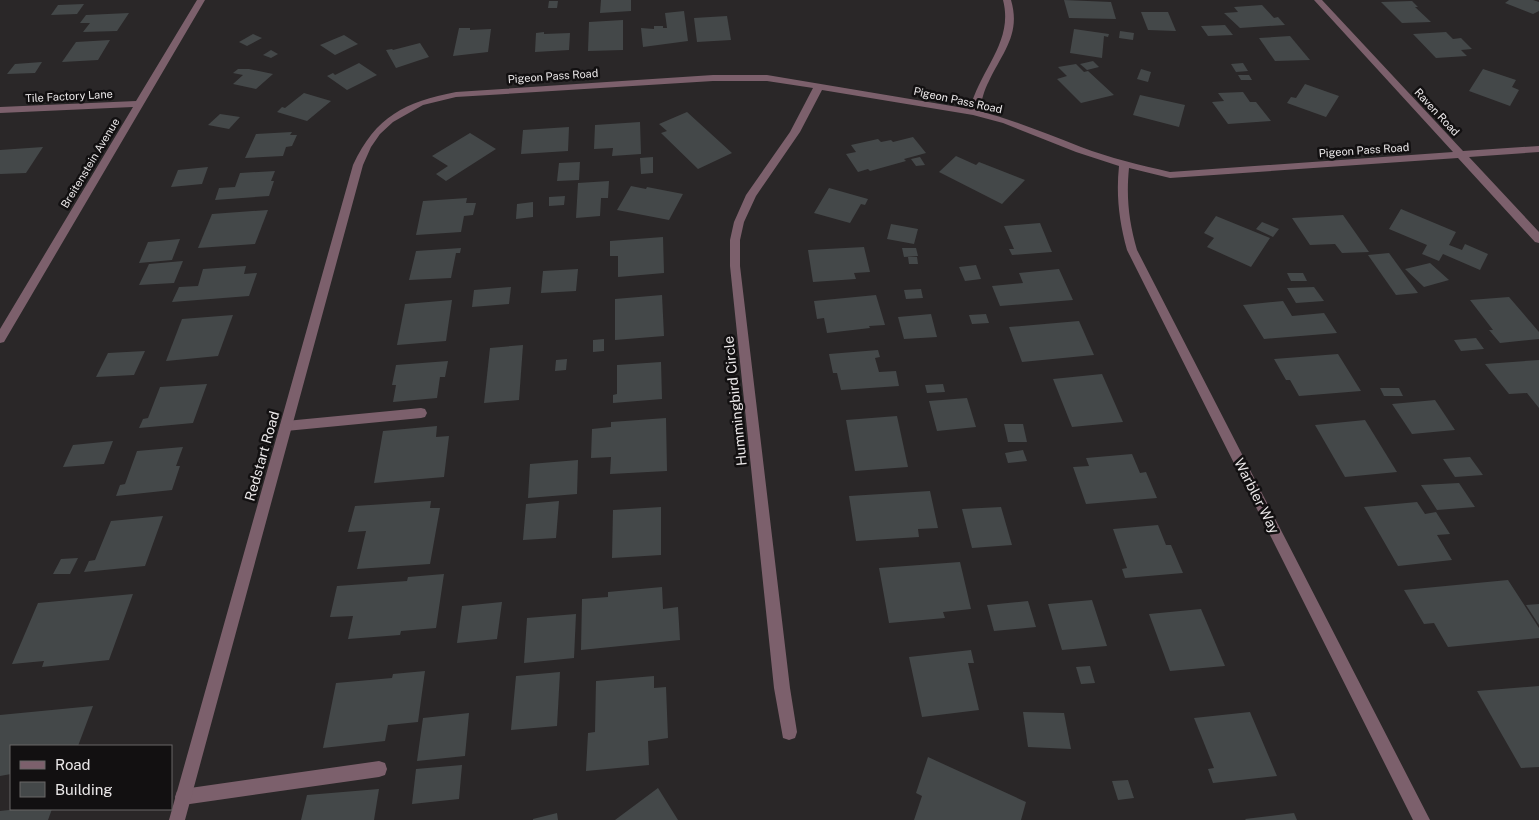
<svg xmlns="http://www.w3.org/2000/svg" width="1539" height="820" font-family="'Public Sans',sans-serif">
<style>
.building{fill:#444849}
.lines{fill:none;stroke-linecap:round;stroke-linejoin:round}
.service{fill:#7c606c;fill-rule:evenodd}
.minor{fill:#7c606c;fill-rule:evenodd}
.labels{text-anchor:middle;stroke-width:5;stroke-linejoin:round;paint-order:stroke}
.far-street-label{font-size:11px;fill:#ebe8e9;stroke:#121011}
.street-label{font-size:14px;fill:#ebe8e9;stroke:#121011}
</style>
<rect width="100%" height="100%" fill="#2a2728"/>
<!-- building -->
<g class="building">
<polygon points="601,0 631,0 631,11 600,13"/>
<polygon points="1064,0 1111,2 1116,19 1069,18"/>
<polygon points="1509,0 1533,0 1539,2 1539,11 1533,14 1505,3"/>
<polygon points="549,1 558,1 557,8 548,8"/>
<polygon points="1412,1 1418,7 1415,7 1431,22 1402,23 1381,2"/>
<polygon points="84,4 77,14 51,15 58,5"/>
<polygon points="1262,5 1274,18 1278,17 1285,25 1240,28 1224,13 1238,12 1234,7"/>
<polygon points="684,11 688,41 643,47 641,28 654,29 654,26 663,26 663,28 667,28 665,13"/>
<polygon points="1141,12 1168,12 1176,31 1148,30"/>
<polygon points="129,13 117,31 83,32 90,23 80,23 86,15"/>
<polygon points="727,16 731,40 697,42 694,18"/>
<polygon points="623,20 623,50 588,51 589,22"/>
<polygon points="1225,25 1233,35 1208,36 1201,26"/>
<polygon points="459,28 470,28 470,30 491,29 488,52 453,56"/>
<polygon points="1074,29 1109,34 1108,37 1104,36 1102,58 1070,53"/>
<polygon points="1120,31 1134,33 1133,40 1119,38"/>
<polygon points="544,32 544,34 570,33 569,50 535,52 536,33"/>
<polygon points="1446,32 1453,39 1461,38 1472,49 1461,50 1467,56 1436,58 1413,34"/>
<polygon points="253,34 262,38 247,46 239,42"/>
<polygon points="344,35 358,44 335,55 320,45"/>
<polygon points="1290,36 1310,60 1275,61 1259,38"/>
<polygon points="110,40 98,60 62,62 76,42"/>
<polygon points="420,43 429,57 396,68 386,50 392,49 393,50"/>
<polygon points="271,50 278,54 271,58 263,55"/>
<polygon points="1093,61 1099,67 1087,70 1080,64"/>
<polygon points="42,62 35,73 7,74 15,64"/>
<polygon points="359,63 377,75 347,90 327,76 333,73 335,75"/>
<polygon points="1243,63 1248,71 1236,72 1231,64"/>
<polygon points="1076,64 1084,72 1088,71 1114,95 1081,103 1057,79 1067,76 1058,67"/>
<polygon points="238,69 249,69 273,74 256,89 233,84 243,75 233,73"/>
<polygon points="1141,69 1151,72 1148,82 1137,79"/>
<polygon points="1483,69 1516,80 1512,87 1519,90 1510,106 1469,91"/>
<polygon points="1238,75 1249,75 1252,80 1241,80"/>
<polygon points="1305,84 1339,96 1326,117 1287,103 1291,97 1296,98"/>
<polygon points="1243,92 1250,102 1256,102 1271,121 1228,124 1212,102 1224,101 1218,93"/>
<polygon points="304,93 331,101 307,121 277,112 282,107 285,108"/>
<polygon points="1140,95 1185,105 1179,127 1133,115"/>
<polygon points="687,112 732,153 698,169 661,133 667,131 659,124"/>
<polygon points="220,114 240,117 229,129 208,125"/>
<polygon points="640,122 641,154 612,156 613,148 594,149 595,125"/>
<polygon points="569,127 568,151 521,154 523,130"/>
<polygon points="292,132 290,135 297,135 292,146 286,147 283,156 245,158 256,134"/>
<polygon points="470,133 496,149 446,181 436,174 448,166 432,156"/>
<polygon points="913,137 926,153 904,159 906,161 870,171 868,169 858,172 846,154 856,152 851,145 878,139 881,142 891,140 893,142"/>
<polygon points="43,147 26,173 0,174 0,150"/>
<polygon points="956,156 976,165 979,162 1025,180 1002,204 939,172"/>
<polygon points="653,157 653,173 641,174 640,158"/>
<polygon points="920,157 925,165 916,166 911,159"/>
<polygon points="580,162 579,180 557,181 559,163"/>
<polygon points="208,167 202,184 171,187 178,170"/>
<polygon points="275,171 271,181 274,181 269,196 215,200 219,188 235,187 240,173"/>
<polygon points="609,181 608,198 601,198 600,216 576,218 578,183"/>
<polygon points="631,186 646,189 647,187 683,194 669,220 617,210"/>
<polygon points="829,188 868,199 865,205 861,204 850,223 814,213"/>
<polygon points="565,196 564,205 549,206 549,197"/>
<polygon points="467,198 466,203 476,203 473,215 464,216 461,232 416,235 423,201"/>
<polygon points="533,202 533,217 516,219 517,204"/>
<polygon points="1401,209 1456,232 1449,245 1462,250 1465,244 1488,254 1480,270 1443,254 1439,261 1422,254 1427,245 1389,229"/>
<polygon points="268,210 255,244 198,248 212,214"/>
<polygon points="1343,215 1369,252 1342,253 1335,244 1310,245 1292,218"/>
<polygon points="1216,216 1270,238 1251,267 1207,247 1214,238 1204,233"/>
<polygon points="1262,222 1279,229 1273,237 1256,229"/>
<polygon points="1040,223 1052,252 1012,255 1009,249 1014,249 1004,226"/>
<polygon points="891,224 918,229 914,244 887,239"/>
<polygon points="663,237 664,273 618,277 618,256 610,256 610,241"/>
<polygon points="180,239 172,260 139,263 148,242"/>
<polygon points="864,247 870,272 854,273 856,279 813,282 808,250"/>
<polygon points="461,248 460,253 456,253 451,278 409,280 416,251"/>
<polygon points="902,248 916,248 918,256 904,257"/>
<polygon points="1389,253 1418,293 1396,295 1368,255"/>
<polygon points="908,257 917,257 918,264 909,264"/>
<polygon points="183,261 174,283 139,285 149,264"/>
<polygon points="1430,263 1449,280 1424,287 1405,269"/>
<polygon points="976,265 981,279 965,281 959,267"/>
<polygon points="246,266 244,274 257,273 249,296 172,302 179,287 198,286 203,269"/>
<polygon points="578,269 576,291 541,293 543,271"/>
<polygon points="1059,269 1073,300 1000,306 992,286 1023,283 1019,273"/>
<polygon points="1287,273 1303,273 1307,281 1291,281"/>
<polygon points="511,287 509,304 472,307 474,290"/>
<polygon points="1314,287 1324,301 1296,303 1287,288"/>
<polygon points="921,289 923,298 906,299 904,290"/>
<polygon points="662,295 664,336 615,340 615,299"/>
<polygon points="876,295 885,325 869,326 870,328 827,333 824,318 817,319 814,301"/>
<polygon points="1509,297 1539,332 1539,339 1500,343 1489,330 1493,330 1470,300"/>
<polygon points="452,300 446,341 397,345 405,304"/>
<polygon points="1283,301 1292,316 1324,313 1337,333 1264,339 1243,305"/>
<polygon points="931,314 937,337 904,339 898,317"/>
<polygon points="986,314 989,323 972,324 969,315"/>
<polygon points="233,315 218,356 166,361 182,319"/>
<polygon points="1079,321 1094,355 1022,362 1009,327"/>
<polygon points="1476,338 1484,349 1461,351 1454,340"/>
<polygon points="604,339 604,351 593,352 593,340"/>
<polygon points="523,345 519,400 484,403 490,348"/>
<polygon points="878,350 880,357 875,358 879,372 896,371 899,386 841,390 837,373 833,373 829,354"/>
<polygon points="145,351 134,375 96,377 108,353"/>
<polygon points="1338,354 1361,391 1299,396 1290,380 1286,380 1274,359"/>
<polygon points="567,359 566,370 555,371 556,360"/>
<polygon points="1539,360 1539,408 1527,393 1509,394 1485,364"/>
<polygon points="448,361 445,377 440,377 437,398 393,402 396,385 392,385 396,365"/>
<polygon points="661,362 662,399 613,403 613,395 617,394 617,365"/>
<polygon points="1102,374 1123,422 1072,427 1053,379"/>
<polygon points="207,384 193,423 139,428 143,419 148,418 160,387"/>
<polygon points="943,384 945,392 927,393 925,385"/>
<polygon points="1380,388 1399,388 1403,396 1384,396"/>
<polygon points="967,398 976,427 937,431 929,401"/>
<polygon points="1435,400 1455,430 1412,434 1392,404"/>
<polygon points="897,416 908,467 855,471 846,420"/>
<polygon points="666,418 667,471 610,474 611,457 591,458 592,429 611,427 611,422"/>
<polygon points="1365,420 1397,472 1345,477 1315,425"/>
<polygon points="1004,424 1023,424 1027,442 1008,442"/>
<polygon points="437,426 436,437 449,436 444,477 374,483 383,431"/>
<polygon points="113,441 104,464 63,467 73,445"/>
<polygon points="183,447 176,466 180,466 172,490 116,496 120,485 125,484 137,451"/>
<polygon points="1023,450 1027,461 1008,463 1005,453"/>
<polygon points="1132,454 1140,473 1146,472 1157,498 1086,504 1073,467 1089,466 1086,458"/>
<polygon points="1470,457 1483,475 1455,477 1443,459"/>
<polygon points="578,460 577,494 528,498 530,464"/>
<polygon points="1459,483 1475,507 1437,510 1421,485"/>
<polygon points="930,491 938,528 918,529 919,537 856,541 849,496"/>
<polygon points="431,501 430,508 440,508 430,564 357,569 366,531 348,532 355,506"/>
<polygon points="559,501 556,538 523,540 526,504"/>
<polygon points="1417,502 1425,514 1436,512 1450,534 1437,535 1452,560 1398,566 1364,507"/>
<polygon points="661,507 661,555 612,558 613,510"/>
<polygon points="1001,507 1012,545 972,548 962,509"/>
<polygon points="163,516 145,566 84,572 89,561 95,560 111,521"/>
<polygon points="1158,525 1166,545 1171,545 1183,573 1125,578 1122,569 1127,568 1113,529"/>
<polygon points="78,558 70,574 53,574 61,559"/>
<polygon points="960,562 971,609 943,612 945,618 889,623 879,568"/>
<polygon points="444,574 436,628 401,631 400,635 348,639 353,616 330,617 337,586 407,581 408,577"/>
<polygon points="1508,580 1539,628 1539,638 1448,647 1434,623 1424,624 1404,590"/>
<polygon points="662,587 663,609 678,607 680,640 581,650 582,599 608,597 608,592"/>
<polygon points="133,594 109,660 42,667 44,661 12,664 38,603"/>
<polygon points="1092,600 1107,646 1062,650 1048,604"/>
<polygon points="1028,601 1036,627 994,631 987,605"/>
<polygon points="502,602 497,639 457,643 462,606"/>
<polygon points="1539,604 1539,625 1526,605"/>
<polygon points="1201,609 1225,666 1170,671 1149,614"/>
<polygon points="576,614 574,658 524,663 527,618"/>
<polygon points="971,650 974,663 968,663 979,710 922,717 909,657"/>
<polygon points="1090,666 1095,683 1081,684 1076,667"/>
<polygon points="425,671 418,722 388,725 385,741 323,748 336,683 392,678 393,674"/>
<polygon points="560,672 557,726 511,730 516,676"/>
<polygon points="654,676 654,688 666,687 668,738 648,741 649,765 586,771 588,733 595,732 596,681"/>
<polygon points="1539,686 1539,767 1521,768 1477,691"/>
<polygon points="93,706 78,746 11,746 11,774 0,776 0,715"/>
<polygon points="1023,712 1064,713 1071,749 1028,747"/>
<polygon points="1250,712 1277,776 1213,783 1208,769 1214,768 1194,718"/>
<polygon points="469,713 465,756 417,761 423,718"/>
<polygon points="928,757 1026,802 1021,820 914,820 922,796 916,793"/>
<polygon points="462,765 459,799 412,804 416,769"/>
<polygon points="1128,780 1134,798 1118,800 1112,781"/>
<polygon points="658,788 678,820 615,820"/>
<polygon points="379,789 374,820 301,820 307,795"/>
<polygon points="18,809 52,809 48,820 0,820 0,811"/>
<polygon points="557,813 558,820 533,820 533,819"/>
<polygon points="1294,813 1297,820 1246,820 1245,819"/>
</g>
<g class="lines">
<!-- service -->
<g class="service">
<polygon points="421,408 425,409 427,413 425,417 421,418 286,431 282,430 280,426 282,422 286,421"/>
<polygon points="379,761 385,763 387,769 385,775 379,777 183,805 177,803 175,797 177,791 183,789"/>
</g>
<!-- minor -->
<g class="minor">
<polygon points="197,0 205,0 4,342 0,343 0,329 133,107 0,113 0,107 136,101"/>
<path d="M 1003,0 L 1011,0 C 1021,34 1003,52 989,81 C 984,90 982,100 979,111 C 1014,120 1047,134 1081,147 C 1110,158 1140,165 1170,172 L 1453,152 L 1314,0 L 1322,0 L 1463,151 L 1539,146 L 1539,152 L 1469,157 L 1539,232 L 1539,243 L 1535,242 L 1458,158 L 1170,178 L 1129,168 C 1126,198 1129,222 1137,250 L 1430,820 L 1413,820 L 1127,250 C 1119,221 1116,195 1119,166 L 1076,152 L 1003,123 L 973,115 L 822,90 L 800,132 L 756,196 L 744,222 L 740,240 L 740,266 L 790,688 L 797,732 L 795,738 L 789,740 L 783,738 L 774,688 L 730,266 L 730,240 L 734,222 L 746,195 L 790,132 L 813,88 L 767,81 L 713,81 L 456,97 L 423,105 L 393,122 L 380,134 L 371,147 L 363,165 L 185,820 L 169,820 L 353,165 C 376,116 405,102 456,92 L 713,75 L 767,75 L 970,109 C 980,69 1014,42 1003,0 Z"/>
</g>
</g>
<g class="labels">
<!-- far-street labels -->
<g class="far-street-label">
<text transform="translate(553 76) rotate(-4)" y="4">Pigeon Pass Road</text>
<text transform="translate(69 96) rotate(-3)" y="4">Tile Factory Lane</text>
<text transform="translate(958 100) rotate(12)" y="4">Pigeon Pass Road</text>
<text transform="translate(1437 112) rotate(47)" y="4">Raven Road</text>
<text transform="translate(1364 150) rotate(-4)" y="4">Pigeon Pass Road</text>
<text transform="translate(90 163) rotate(-59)" y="4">Breitenstein Avenue</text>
</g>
<!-- street labels -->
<g class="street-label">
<text transform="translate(735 401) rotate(-96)" y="5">Hummingbird Circle</text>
<text transform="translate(262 456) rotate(-74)" y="5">Redstart Road</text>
<text transform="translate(1257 496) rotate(63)" y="5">Warbler Way</text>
</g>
</g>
<!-- legend -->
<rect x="10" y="745" width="162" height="65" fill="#121011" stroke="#696667"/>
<rect x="20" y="761" width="25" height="8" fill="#7c606c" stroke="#696667"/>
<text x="55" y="770" font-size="15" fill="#ebe8e9">Road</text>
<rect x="20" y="782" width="25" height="15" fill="#444849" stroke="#696667"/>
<text x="55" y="795" font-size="15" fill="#ebe8e9">Building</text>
</svg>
